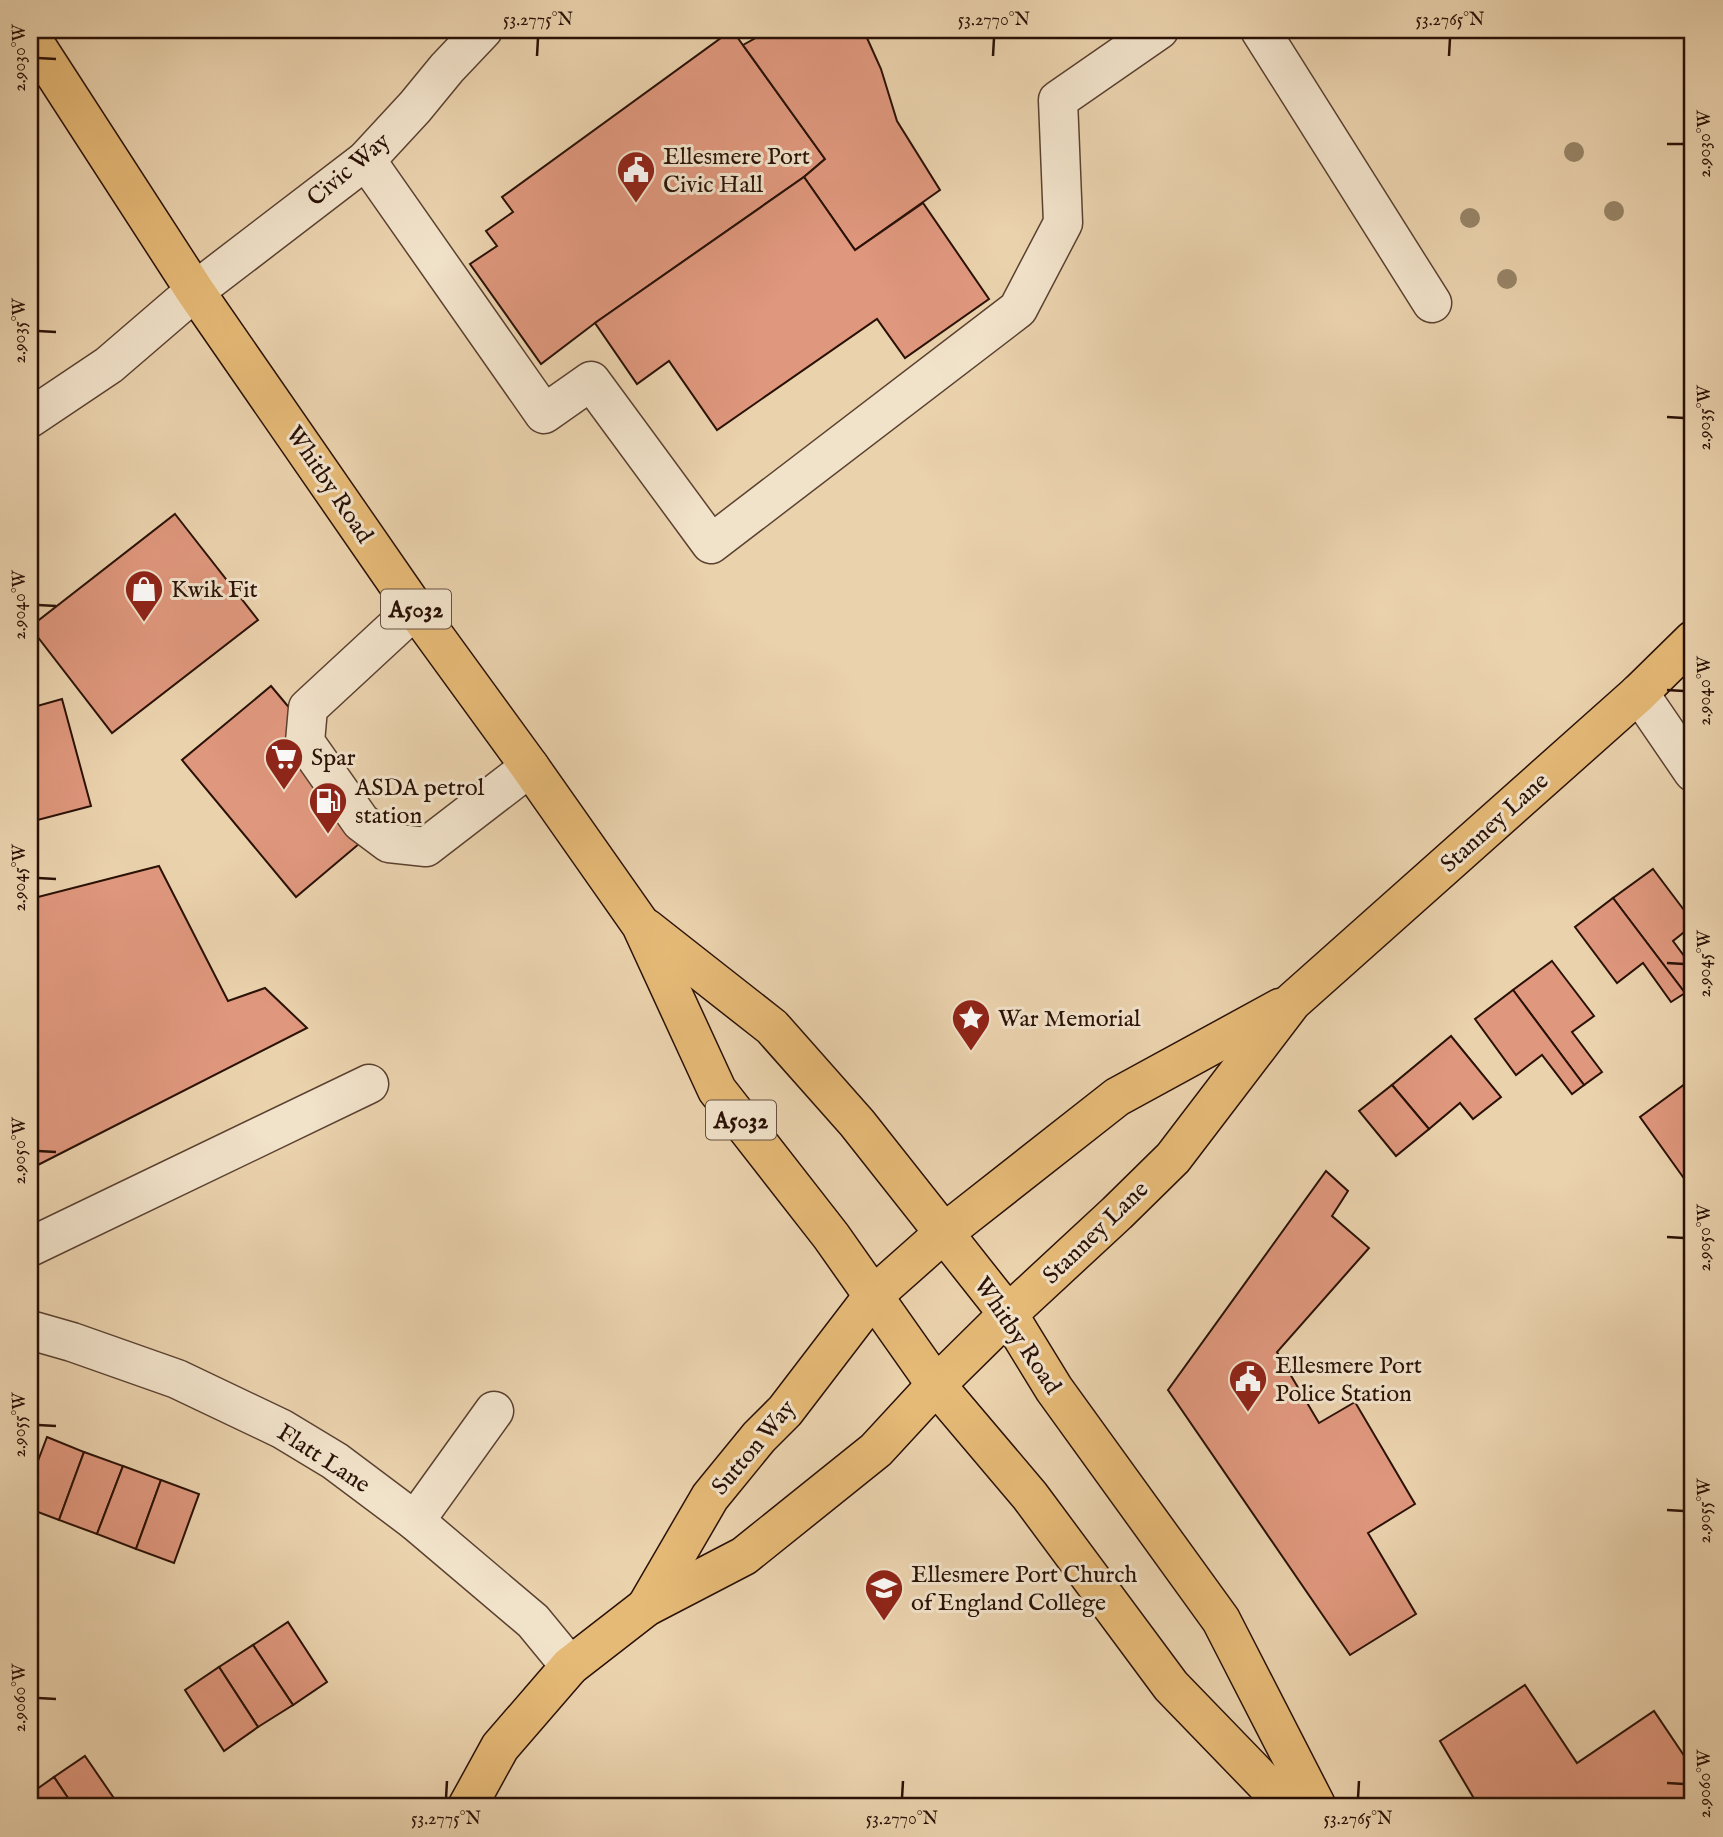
<svg xmlns="http://www.w3.org/2000/svg" width="1723" height="1837" font-family="'IM FELL English',serif">
<style>
.building{fill:#df977d;stroke:#2a1106;stroke-width:2}
.lines{fill:none;stroke-linecap:round;stroke-linejoin:round}
.minor-casing{stroke:#5a4130;stroke-width:41}
.major-casing{stroke:#2a1106;stroke-width:41}
.minor{stroke:#f1e2ca;stroke-width:38}
.major{stroke:#e5b976;stroke-width:38}
.tree{fill:#978467}
.ticks{fill:none;stroke:#2a1106;stroke-width:2.5}
.labels{text-anchor:middle;stroke-width:6;stroke-linejoin:round;paint-order:stroke}
.shield{fill:#f1e2ca;stroke:#665041;stroke-width:2}
.shield-label{font-size:23px;font-weight:bold;fill:#2a1106}
.poi-label{font-size:24px;fill:#2a1106;stroke:#f1e2ca;text-anchor:start}
.street-label{font-size:24px;fill:#2a1106;stroke:#f1e2ca}
.neatline{fill:none;stroke:#2a1106;stroke-width:2.5}
.ticks-label{font-size:18px;text-anchor:middle;fill:#2a1106}
</style>
<rect width="100%" height="100%" fill="#ead2ad"/>
<filter id="stains"><feTurbulence type="fractalNoise" baseFrequency=".00286" numOctaves="4"/><feColorMatrix values="0 0 0 0 .2 0 0 0 0 .09 0 0 0 0 .02 0 0 0 .5 -.17"/></filter>
<radialGradient id="worn" r=".72"><stop offset=".6" stop-color="#630" stop-opacity="0"/><stop offset="1" stop-color="#630" stop-opacity=".3"/></radialGradient>
<!-- building -->
<g class="building">
<polygon points="732,30 825,159 804,177 595,323 541,364 470,264 497,246 486,231 513,212 502,197"/>
<polygon points="770,30 857,30 867,38 881,69 897,121 940,190 855,250 804,177 825,159 743,45"/>
<polygon points="804,177 855,250 923,203 989,299 905,358 877,319 717,430 669,361 637,384 595,323"/>
<polygon points="175,514 258,620 112,733 30,627"/>
<polygon points="271,686 385,822 296,897 182,760"/>
<polygon points="62,699 91,806 30,822 30,708"/>
<polygon points="159,866 228,1001 265,988 307,1028 30,1169 30,899"/>
<polygon points="1653,869 1693,922 1693,925 1673,941 1693,968 1693,986 1685,993 1613,898"/>
<polygon points="1613,898 1685,993 1671,1002 1643,963 1617,983 1575,927"/>
<polygon points="1552,961 1594,1016 1572,1032 1602,1072 1584,1085 1513,990"/>
<polygon points="1513,990 1584,1085 1572,1094 1542,1055 1516,1075 1475,1019"/>
<polygon points="1451,1036 1501,1097 1473,1119 1460,1103 1429,1129 1392,1085"/>
<polygon points="1693,1078 1693,1191 1640,1117"/>
<polygon points="1392,1085 1429,1129 1396,1156 1359,1111"/>
<polygon points="1326,1171 1348,1191 1332,1216 1369,1248 1277,1352 1319,1423 1355,1402 1415,1504 1368,1533 1416,1614 1350,1655 1168,1390"/>
<polygon points="47,1437 84,1452 59,1520 30,1509 30,1482"/>
<polygon points="84,1452 123,1466 97,1534 59,1520"/>
<polygon points="123,1466 161,1480 136,1549 97,1534"/>
<polygon points="161,1480 199,1494 174,1563 136,1549"/>
<polygon points="288,1622 327,1682 293,1705 253,1645"/>
<polygon points="253,1645 293,1705 258,1727 219,1667"/>
<polygon points="219,1667 258,1727 224,1751 185,1690"/>
<polygon points="1525,1685 1577,1763 1654,1711 1693,1769 1693,1807 1479,1807 1440,1741"/>
<polygon points="85,1756 120,1807 74,1807 54,1777"/>
<polygon points="54,1777 74,1807 30,1807 30,1794"/>
</g>
<g class="lines">
<!-- minor casing -->
<g class="minor-casing">
<g id="minor">
<polyline points="1260,30 1432,303"/>
<polyline points="366,160 544,414 591,381 711,544 1018,309 1063,223 1058,100 1159,30"/>
<polyline points="30,418 109,365 195,291 366,160 415,107 447,68 483,30"/>
<polyline points="415,609 308,708 305,742 361,822 389,843 426,847 530,767"/>
<polyline points="1639,693 1693,772"/>
<polyline points="30,1247 369,1084"/>
<polyline points="30,1330 72,1342 177,1379 282,1429 335,1461 415,1521 533,1621 570,1666"/>
<polyline points="415,1521 494,1411"/>
</g>
</g>
<!-- major casing -->
<g class="major-casing">
<g id="major">
<polyline points="30,36 195,291 415,609 530,767 641,925 717,1090 831,1236 936,1385 1030,1496 1171,1686 1288,1807"/>
<polyline points="646,928 772,1027 857,1123 1008,1314 1054,1389 1221,1620 1317,1807"/>
<polyline points="646,1607 710,1497 759,1437 785,1411 873,1296 944,1233 1117,1097 1280,1008"/>
<polyline points="467,1807 500,1747 570,1666 646,1607 744,1556 876,1450 936,1385 1008,1314 1117,1213 1173,1158 1292,1002 1639,693 1693,640"/>
</g>
</g>
<!-- minor -->
<use href="#minor" class="minor"/>
<!-- major -->
<use href="#major" class="major"/>
</g>
<!-- trees -->
<g class="tree">
<circle cx="1574" cy="152" r="10"/>
<circle cx="1614" cy="211" r="10"/>
<circle cx="1470" cy="218" r="10"/>
<circle cx="1507" cy="279" r="10"/>
</g>
<!-- ticks -->
<path class="ticks" d="M 537,56 L 538,38M 993,56 L 994,38M 1449,56 L 1450,38M 38,58 L 56,59M 1667,144 L 1684,144M 38,331 L 56,332M 1667,417 L 1684,418M 38,605 L 56,606M 1667,690 L 1684,691M 38,878 L 56,879M 1667,963 L 1684,964M 38,1151 L 56,1152M 1667,1237 L 1684,1238M 38,1425 L 56,1426M 1667,1510 L 1684,1511M 38,1698 L 56,1699M 1667,1783 L 1684,1784M 446,1798 L 447,1781M 902,1798 L 903,1781M 1358,1798 L 1359,1781"/>
<!-- icons -->
<defs>
<g id="civic-pin" transform="scale(2.0125)"><path d="M0 17L-7.5 6A9.5 9.5 0 1 1 7.5 6Z" fill="#8f2418" stroke="#f1e2ca"/><path d="M-.6-6.5H3V-4.5H.6V-3L4-1V1h2V6H-6V1h2V-1L-.6-3ZM-1.2 2.5V6h2.4V2.5Z" fill="#fff"/></g>
<g id="shop-pin" transform="scale(2.0125)"><path d="M0 17L-7.5 6A9.5 9.5 0 1 1 7.5 6Z" fill="#8f2418" stroke="#f1e2ca"/><path d="M-5-2.5h2.3a2.7 3.5 0 0 1 5.4 0H5L5.5 6h-11ZM-1.5-2.5h3a1.5 2.3 0 0 0-3 0Z" fill="#fff"/></g>
<g id="supermarket-pin" transform="scale(2.0125)"><path d="M0 17L-7.5 6A9.5 9.5 0 1 1 7.5 6Z" fill="#8f2418" stroke="#f1e2ca"/><path d="M-6-5.5h2.5l.6 2H6L4.5 2H-2.5L-4.4-4H-6ZM-1.5 3.2a1.3 1.3 0 1 0 .1 0ZM3 3.2a1.3 1.3 0 1 0 .1 0Z" fill="#fff"/></g>
<g id="fuel-pin" transform="scale(2.0125)"><path d="M0 17L-7.5 6A9.5 9.5 0 1 1 7.5 6Z" fill="#8f2418" stroke="#f1e2ca"/><path d="M-5.5-6h7V0h2V4h1.3V-2.5L3-4.5l.8-.8L6-3V5H2.5V1h-1V6h-7ZM-4.2-4.7v3.2H.2V-4.7Z" fill="#fff"/></g>
<g id="sight-pin" transform="scale(2.0125)"><path d="M0 17L-7.5 6A9.5 9.5 0 1 1 7.5 6Z" fill="#8f2418" stroke="#f1e2ca"/><path d="M0-6L1.8-2.2L6-1.7L2.9 1.2L3.7 5.4L0 3.3L-3.7 5.4L-2.9 1.2L-6-1.7L-1.8-2.2Z" fill="#fff"/></g>
<g id="school-pin" transform="scale(2.0125)"><path d="M0 17L-7.5 6A9.5 9.5 0 1 1 7.5 6Z" fill="#8f2418" stroke="#f1e2ca"/><path d="M0-5L7-2L0 1L-7-2ZM-4 1L0 2.5L4 1V4Q0 6-4 4Z" fill="#fff"/></g>
</defs>
<g fill-rule="evenodd">
<use href="#civic-pin" x="636" y="170"/>
<use href="#shop-pin" x="144" y="589"/>
<use href="#supermarket-pin" x="284" y="757"/>
<use href="#fuel-pin" x="328" y="801"/>
<use href="#sight-pin" x="971" y="1018"/>
<use href="#civic-pin" x="1248" y="1379"/>
<use href="#school-pin" x="884" y="1588"/>
</g>
<g class="labels">
<!-- shield labels -->
<g class="shield">
<rect x="381" y="589.5" width="70" height="39" rx="5"/>
<rect x="706" y="1100.5" width="70" height="39" rx="5"/>
</g>
<g class="shield-label">
<text x="416" y="617">A5032</text>
<text x="741" y="1128">A5032</text>
</g>
<!-- poi labels -->
<g class="poi-label">
<text x="663" y="164">Ellesmere Port<tspan x="663" dy="28">Civic Hall</tspan></text>
<text x="171" y="597">Kwik Fit</text>
<text x="311" y="765">Spar</text>
<text x="355" y="795">ASDA petrol<tspan x="355" dy="28">station</tspan></text>
<text x="998" y="1026">War Memorial</text>
<text x="1275" y="1373">Ellesmere Port<tspan x="1275" dy="28">Police Station</tspan></text>
<text x="911" y="1582">Ellesmere Port Church<tspan x="911" dy="28">of England College</tspan></text>
</g>
<!-- street labels -->
<g class="street-label">
<text transform="translate(348 169) rotate(-40)" y="8">Civic Way</text>
<text transform="translate(330 484) rotate(56)" y="8">Whitby Road</text>
<text transform="translate(1494 822) rotate(-42)" y="8">Stanney Lane</text>
<text transform="translate(1095 1232) rotate(-44)" y="8">Stanney Lane</text>
<text transform="translate(1018 1335) rotate(56)" y="8">Whitby Road</text>
<text transform="translate(753 1447) rotate(-50)" y="8">Sutton Way</text>
<text transform="translate(324 1458) rotate(33)" y="8">Flatt Lane</text>
</g>
</g>
<!-- margin -->
<rect width="1723" height="1837" fill="none" stroke="#ead2ad" stroke-width="77"/>
<rect x="38" y="38" width="1646" height="1760" class="neatline"/>
<g class="ticks-label">
<text x="538" y="25">53.2775°N</text>
<text x="994" y="25">53.2770°N</text>
<text x="1450" y="25">53.2765°N</text>
<text transform="translate(19 58) rotate(-90)" y="6">2.9030°W</text>
<text transform="translate(1704 144) rotate(-90)" y="6">2.9030°W</text>
<text transform="translate(19 331) rotate(-90)" y="6">2.9035°W</text>
<text transform="translate(1704 418) rotate(-90)" y="6">2.9035°W</text>
<text transform="translate(19 605) rotate(-90)" y="6">2.9040°W</text>
<text transform="translate(1704 691) rotate(-90)" y="6">2.9040°W</text>
<text transform="translate(19 878) rotate(-90)" y="6">2.9045°W</text>
<text transform="translate(1704 964) rotate(-90)" y="6">2.9045°W</text>
<text transform="translate(19 1151) rotate(-90)" y="6">2.9050°W</text>
<text transform="translate(1704 1238) rotate(-90)" y="6">2.9050°W</text>
<text transform="translate(19 1425) rotate(-90)" y="6">2.9055°W</text>
<text transform="translate(1704 1511) rotate(-90)" y="6">2.9055°W</text>
<text transform="translate(19 1698) rotate(-90)" y="6">2.9060°W</text>
<text transform="translate(1704 1784) rotate(-90)" y="6">2.9060°W</text>
<text x="446" y="1824">53.2775°N</text>
<text x="902" y="1824">53.2770°N</text>
<text x="1358" y="1824">53.2765°N</text>
</g>
<rect width="100%" height="100%" filter="url(#stains)"/>
<rect width="100%" height="100%" fill="url(#worn)"/>
</svg>
